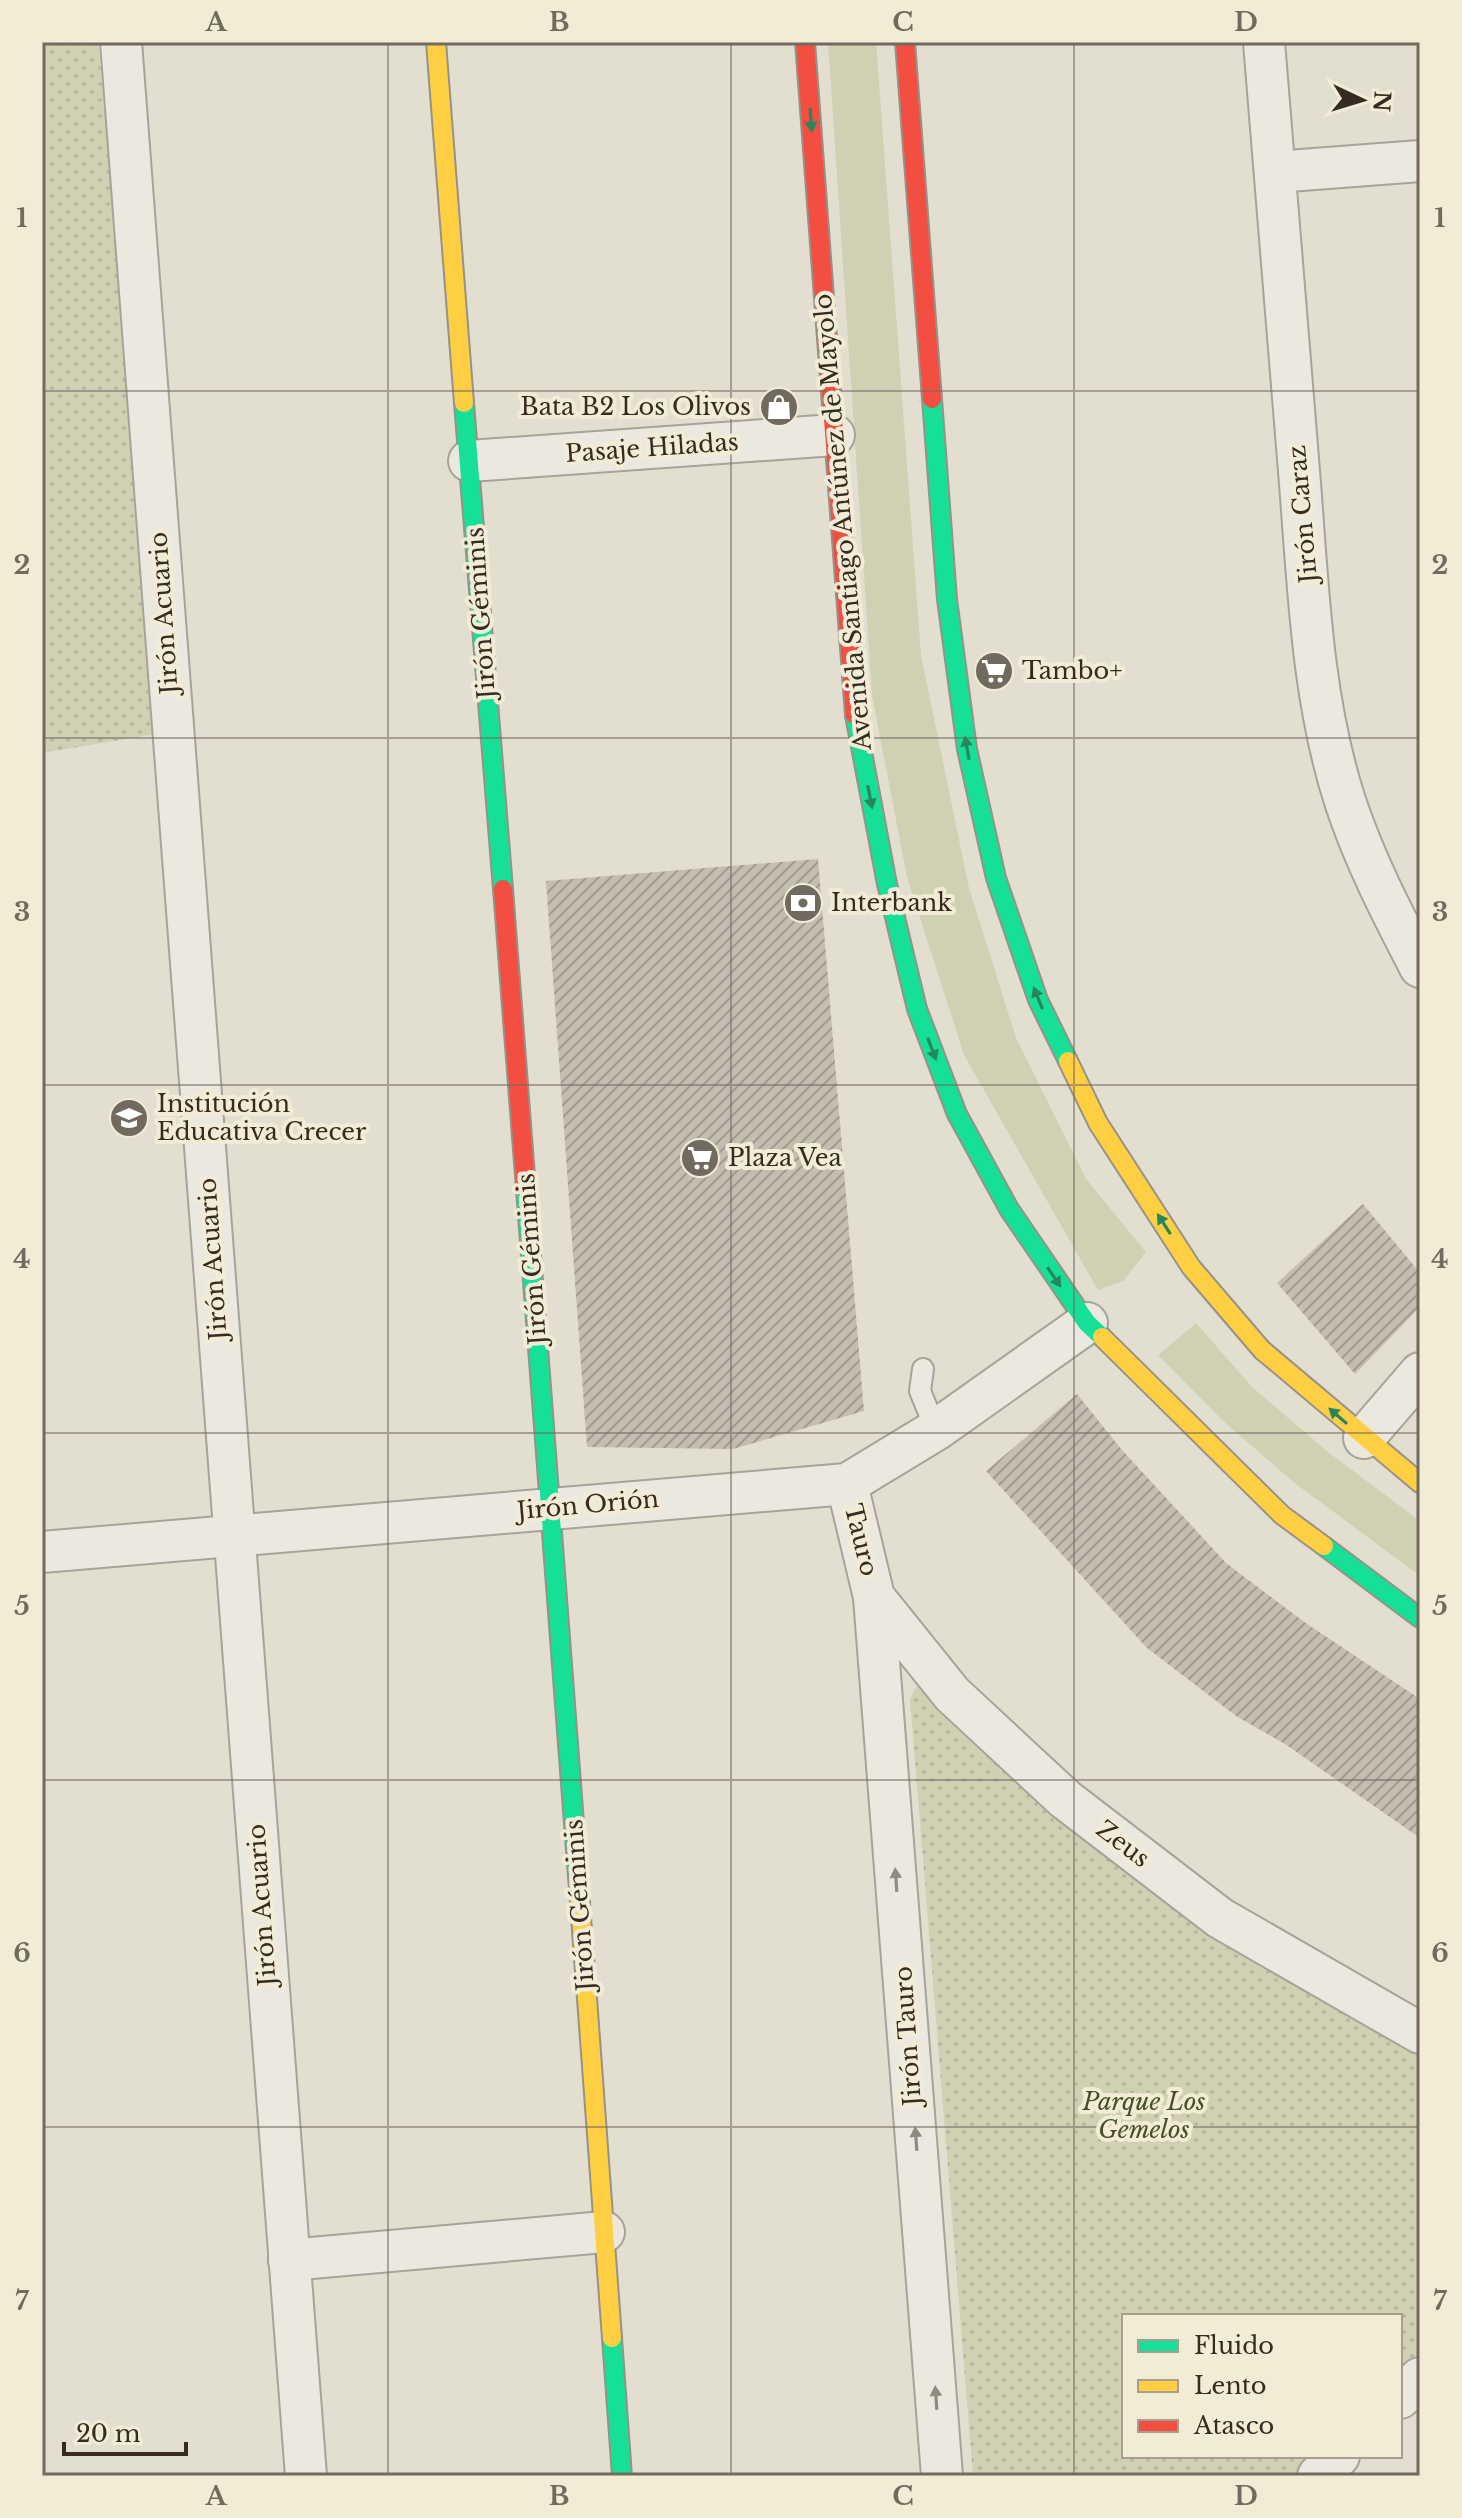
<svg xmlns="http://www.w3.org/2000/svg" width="1462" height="2518" font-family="'Libre Baskerville',serif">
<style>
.grass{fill:#d0d1b3}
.park{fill:url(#park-dots)}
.building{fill:url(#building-hatch)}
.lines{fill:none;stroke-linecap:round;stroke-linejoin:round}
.lane-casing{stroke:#a8a398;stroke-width:24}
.street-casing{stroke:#a8a398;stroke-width:44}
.fast-casing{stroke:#979288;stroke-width:22}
.slow-casing{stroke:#979288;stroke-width:22}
.jam-casing{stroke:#979288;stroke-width:22}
.lane{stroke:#ebe8e0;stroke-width:20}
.street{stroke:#ebe8e0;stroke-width:40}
.fast{stroke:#16e098;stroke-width:18}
.slow{stroke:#ffcf43;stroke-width:18}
.jam{stroke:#f24e42;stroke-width:18}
.oneway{fill:#26865c}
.oneway2{fill:#908a80}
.grid{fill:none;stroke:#726a5e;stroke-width:2;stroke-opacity:0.55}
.labels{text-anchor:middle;stroke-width:8;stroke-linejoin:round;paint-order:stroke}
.poi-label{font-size:24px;fill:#362b21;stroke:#f2ebd6;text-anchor:start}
.street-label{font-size:24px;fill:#362b21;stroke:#f2ebd6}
.park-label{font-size:24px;font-style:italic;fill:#465129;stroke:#f2ebd6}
.neatline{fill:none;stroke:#726a5e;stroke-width:3}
.grid-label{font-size:26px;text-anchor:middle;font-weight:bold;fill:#726a5e}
</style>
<defs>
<pattern id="park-dots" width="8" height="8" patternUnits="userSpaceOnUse" patternTransform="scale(2)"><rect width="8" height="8" fill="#d0d1b3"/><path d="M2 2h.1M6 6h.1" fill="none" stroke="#b3b49a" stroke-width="1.8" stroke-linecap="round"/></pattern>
<pattern id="building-hatch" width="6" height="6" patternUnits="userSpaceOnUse" patternTransform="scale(2)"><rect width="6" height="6" fill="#c6bdb1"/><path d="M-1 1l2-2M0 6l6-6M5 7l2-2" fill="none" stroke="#a29a90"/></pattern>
</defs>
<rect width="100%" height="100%" fill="#e2ded0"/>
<!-- grass -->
<g class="grass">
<polygon points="828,42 876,42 921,655 969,888 1016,1038 1086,1179 1146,1252 1123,1281 1098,1290 964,1055 907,877 872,695"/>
<polygon points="1196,1323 1252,1387 1328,1452 1420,1521 1420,1576 1292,1481 1221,1419 1158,1355"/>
</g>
<!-- park -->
<g class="park">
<polygon points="42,42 98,42 162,733 42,753"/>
<polygon points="926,1683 1420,2043 1420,2373 1400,2392 1400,2316 1124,2316 1124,2456 1330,2456 1308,2476 973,2476 910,1699 915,1688"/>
</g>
<!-- building -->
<g class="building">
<polygon points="818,859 864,1411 733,1449 587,1447 546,881"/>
<polygon points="1363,1204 1420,1273 1420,1307 1355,1374 1277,1283"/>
<polygon points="1077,1394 1122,1450 1226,1563 1307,1624 1420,1699 1420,1838 1285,1744 1236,1716 1147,1648 986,1471"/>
</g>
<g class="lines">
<!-- lane casing -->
<g class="lane-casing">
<polyline id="lane" points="923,1369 920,1391 936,1430"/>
</g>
<!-- street casing -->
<g class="street-casing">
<g id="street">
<polyline points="121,42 306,2476"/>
<path d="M 1264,42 C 1275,185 1287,328 1299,471 C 1308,581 1311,696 1345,801 C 1364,859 1392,913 1420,967"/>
<polyline points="1275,172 1420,161"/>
<polyline points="469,461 834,435"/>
<polyline points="1364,1438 1420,1373"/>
<polyline points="847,1484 874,1597 942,2476"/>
<polyline points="42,1552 847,1484 936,1430 1087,1323"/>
<polyline points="874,1597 952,1694 1065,1799 1220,1918 1420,2033"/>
<polyline points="289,2260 604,2232"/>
<polyline points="1400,2398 1420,2378"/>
<polyline points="1318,2476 1339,2456"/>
</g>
</g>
<!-- fast casing -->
<g class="fast-casing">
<g id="fast">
<polyline points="932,399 947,599 967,749 996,878 1038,1000 1068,1061"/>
<polyline points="464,403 503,889"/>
<polyline points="855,715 887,884 917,1009 957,1114 1009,1209 1087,1323 1102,1337"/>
<polyline points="526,1189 578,1876"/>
<polyline points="1324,1546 1420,1618"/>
<polyline points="612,2338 622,2476"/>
</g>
</g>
<!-- slow casing -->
<g class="slow-casing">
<g id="slow">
<polyline points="436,42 464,403"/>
<polyline points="1068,1061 1098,1123 1191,1267 1262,1350 1420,1483"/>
<polyline points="1102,1337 1282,1515 1324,1546"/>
<polyline points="578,1876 612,2338"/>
</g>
</g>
<!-- jam casing -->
<g class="jam-casing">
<g id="jam">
<polyline points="805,42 855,715"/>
<polyline points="905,42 932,399"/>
<polyline points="503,889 526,1189"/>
</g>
</g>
<!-- lane -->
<use href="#lane" class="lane"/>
<!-- street -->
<use href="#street" class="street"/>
<!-- fast -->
<use href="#fast" class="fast"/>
<!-- slow -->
<use href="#slow" class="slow"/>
<!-- jam -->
<use href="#jam" class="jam"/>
</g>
<!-- one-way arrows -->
<defs><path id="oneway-solid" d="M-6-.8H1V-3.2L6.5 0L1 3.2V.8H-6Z" transform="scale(2)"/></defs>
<g class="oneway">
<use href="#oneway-solid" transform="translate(811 120) rotate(86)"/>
<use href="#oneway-solid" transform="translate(967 748) rotate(-100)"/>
<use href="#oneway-solid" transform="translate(870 797) rotate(79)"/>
<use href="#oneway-solid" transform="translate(1038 998) rotate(-112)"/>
<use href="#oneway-solid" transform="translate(932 1049) rotate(69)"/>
<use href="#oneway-solid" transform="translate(1164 1224) rotate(-123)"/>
<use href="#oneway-solid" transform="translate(1054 1277) rotate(56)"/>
<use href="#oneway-solid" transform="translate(1338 1416) rotate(-139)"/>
</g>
<g class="oneway2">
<use href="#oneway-solid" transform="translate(896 1880) rotate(-94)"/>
<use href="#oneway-solid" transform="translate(916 2139) rotate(-94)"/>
<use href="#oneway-solid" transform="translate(936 2398) rotate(-94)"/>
</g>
<!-- grid -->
<path class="grid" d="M 388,42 L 388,2476M 731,42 L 731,2476M 1074,42 L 1074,2476M 42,391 L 1420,391M 42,738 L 1420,738M 42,1085 L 1420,1085M 42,1433 L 1420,1433M 42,1780 L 1420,1780M 42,2127 L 1420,2127"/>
<!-- icons -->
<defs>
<g id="shop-disc" transform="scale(2)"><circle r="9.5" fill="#726a5e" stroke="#f2ebd6"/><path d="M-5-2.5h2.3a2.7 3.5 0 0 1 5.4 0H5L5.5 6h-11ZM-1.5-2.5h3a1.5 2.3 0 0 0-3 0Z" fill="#fff"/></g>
<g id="supermarket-disc" transform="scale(2)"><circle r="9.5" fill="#726a5e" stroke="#f2ebd6"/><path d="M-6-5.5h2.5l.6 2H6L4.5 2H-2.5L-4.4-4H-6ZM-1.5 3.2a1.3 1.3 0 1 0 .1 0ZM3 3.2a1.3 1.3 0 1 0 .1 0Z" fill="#fff"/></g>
<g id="bank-disc" transform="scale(2)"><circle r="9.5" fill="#726a5e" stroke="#f2ebd6"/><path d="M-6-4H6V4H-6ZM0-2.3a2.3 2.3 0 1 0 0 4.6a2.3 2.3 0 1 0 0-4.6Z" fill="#fff"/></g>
<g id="school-disc" transform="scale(2)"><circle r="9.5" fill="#726a5e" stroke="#f2ebd6"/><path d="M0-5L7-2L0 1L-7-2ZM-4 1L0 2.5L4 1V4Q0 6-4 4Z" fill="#fff"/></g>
</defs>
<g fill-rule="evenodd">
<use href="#shop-disc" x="779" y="407"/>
<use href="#supermarket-disc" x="994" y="671"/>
<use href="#bank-disc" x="803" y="903"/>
<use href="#school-disc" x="129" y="1118"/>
<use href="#supermarket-disc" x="700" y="1158"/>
</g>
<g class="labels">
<!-- poi labels -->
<g class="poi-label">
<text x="751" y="415" text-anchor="end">Bata B2 Los Olivos</text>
<text x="1022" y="679">Tambo+</text>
<text x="831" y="911">Interbank</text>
<text x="157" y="1112">Institución<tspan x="157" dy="28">Educativa Crecer</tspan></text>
<text x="728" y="1166">Plaza Vea</text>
</g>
<!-- street labels -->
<g class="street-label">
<text transform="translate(652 448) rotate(-4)" y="8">Pasaje Hiladas</text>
<text transform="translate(1303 514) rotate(-95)" y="8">Jirón Caraz</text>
<text transform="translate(843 522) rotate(-95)" y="8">Avenida Santiago Antúnez de Mayolo</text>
<text transform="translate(164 613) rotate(-94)" y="8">Jirón Acuario</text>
<text transform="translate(481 613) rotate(-94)" y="8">Jirón Géminis</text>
<text transform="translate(213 1259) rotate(-94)" y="8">Jirón Acuario</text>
<text transform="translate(532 1259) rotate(-94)" y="8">Jirón Géminis</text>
<text transform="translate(588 1505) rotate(-5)" y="8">Jirón Orión</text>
<text transform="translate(861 1540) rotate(76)" y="8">Tauro</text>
<text transform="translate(1123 1844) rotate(37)" y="8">Zeus</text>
<text transform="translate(262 1905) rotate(-94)" y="8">Jirón Acuario</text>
<text transform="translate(580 1905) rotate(-94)" y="8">Jirón Géminis</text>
<text transform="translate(908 2036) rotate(-94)" y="8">Jirón Tauro</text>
</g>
<!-- park labels -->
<g class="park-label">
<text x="1144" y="2110">Parque Los<tspan x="1144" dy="28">Gemelos</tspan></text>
</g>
</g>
<!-- border -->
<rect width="1462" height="2518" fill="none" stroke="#f2ebd6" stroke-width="88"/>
<!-- legend -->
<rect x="1122" y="2314" width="280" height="144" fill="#f2ebd6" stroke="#a79e8e" stroke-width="2"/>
<rect x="1138" y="2340" width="40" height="12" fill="#16e098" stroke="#a79e8e" stroke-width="2"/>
<text x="1194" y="2354" font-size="24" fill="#362b21">Fluido</text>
<rect x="1138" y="2380" width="40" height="12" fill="#ffcf43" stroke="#a79e8e" stroke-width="2"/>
<text x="1194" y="2394" font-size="24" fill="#362b21">Lento</text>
<rect x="1138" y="2420" width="40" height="12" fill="#f24e42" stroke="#a79e8e" stroke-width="2"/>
<text x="1194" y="2434" font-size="24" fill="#362b21">Atasco</text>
<!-- north arrow -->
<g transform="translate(1362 100) rotate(94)" stroke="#f2ebd6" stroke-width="6" paint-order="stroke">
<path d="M0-6L14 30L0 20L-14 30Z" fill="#362b21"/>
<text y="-12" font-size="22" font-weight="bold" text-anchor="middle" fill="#362b21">N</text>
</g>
<!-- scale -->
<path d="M64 2442v12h122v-12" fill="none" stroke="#362b21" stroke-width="4"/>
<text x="76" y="2442" font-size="24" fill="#362b21" stroke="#f2ebd6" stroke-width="6" paint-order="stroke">20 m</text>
<rect x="44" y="44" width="1374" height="2430" class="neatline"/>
<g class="grid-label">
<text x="216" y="31">A</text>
<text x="559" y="31">B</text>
<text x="903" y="31">C</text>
<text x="1246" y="31">D</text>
<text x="22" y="227">1</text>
<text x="1440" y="227">1</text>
<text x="22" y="574">2</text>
<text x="1440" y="574">2</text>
<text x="22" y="921">3</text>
<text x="1440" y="921">3</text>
<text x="22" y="1268">4</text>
<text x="1440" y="1268">4</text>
<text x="22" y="1615">5</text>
<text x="1440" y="1615">5</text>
<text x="22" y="1962">6</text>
<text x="1440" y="1962">6</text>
<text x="22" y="2310">7</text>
<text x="1440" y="2310">7</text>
<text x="216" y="2505">A</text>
<text x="559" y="2505">B</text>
<text x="903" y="2505">C</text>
<text x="1246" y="2505">D</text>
</g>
</svg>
